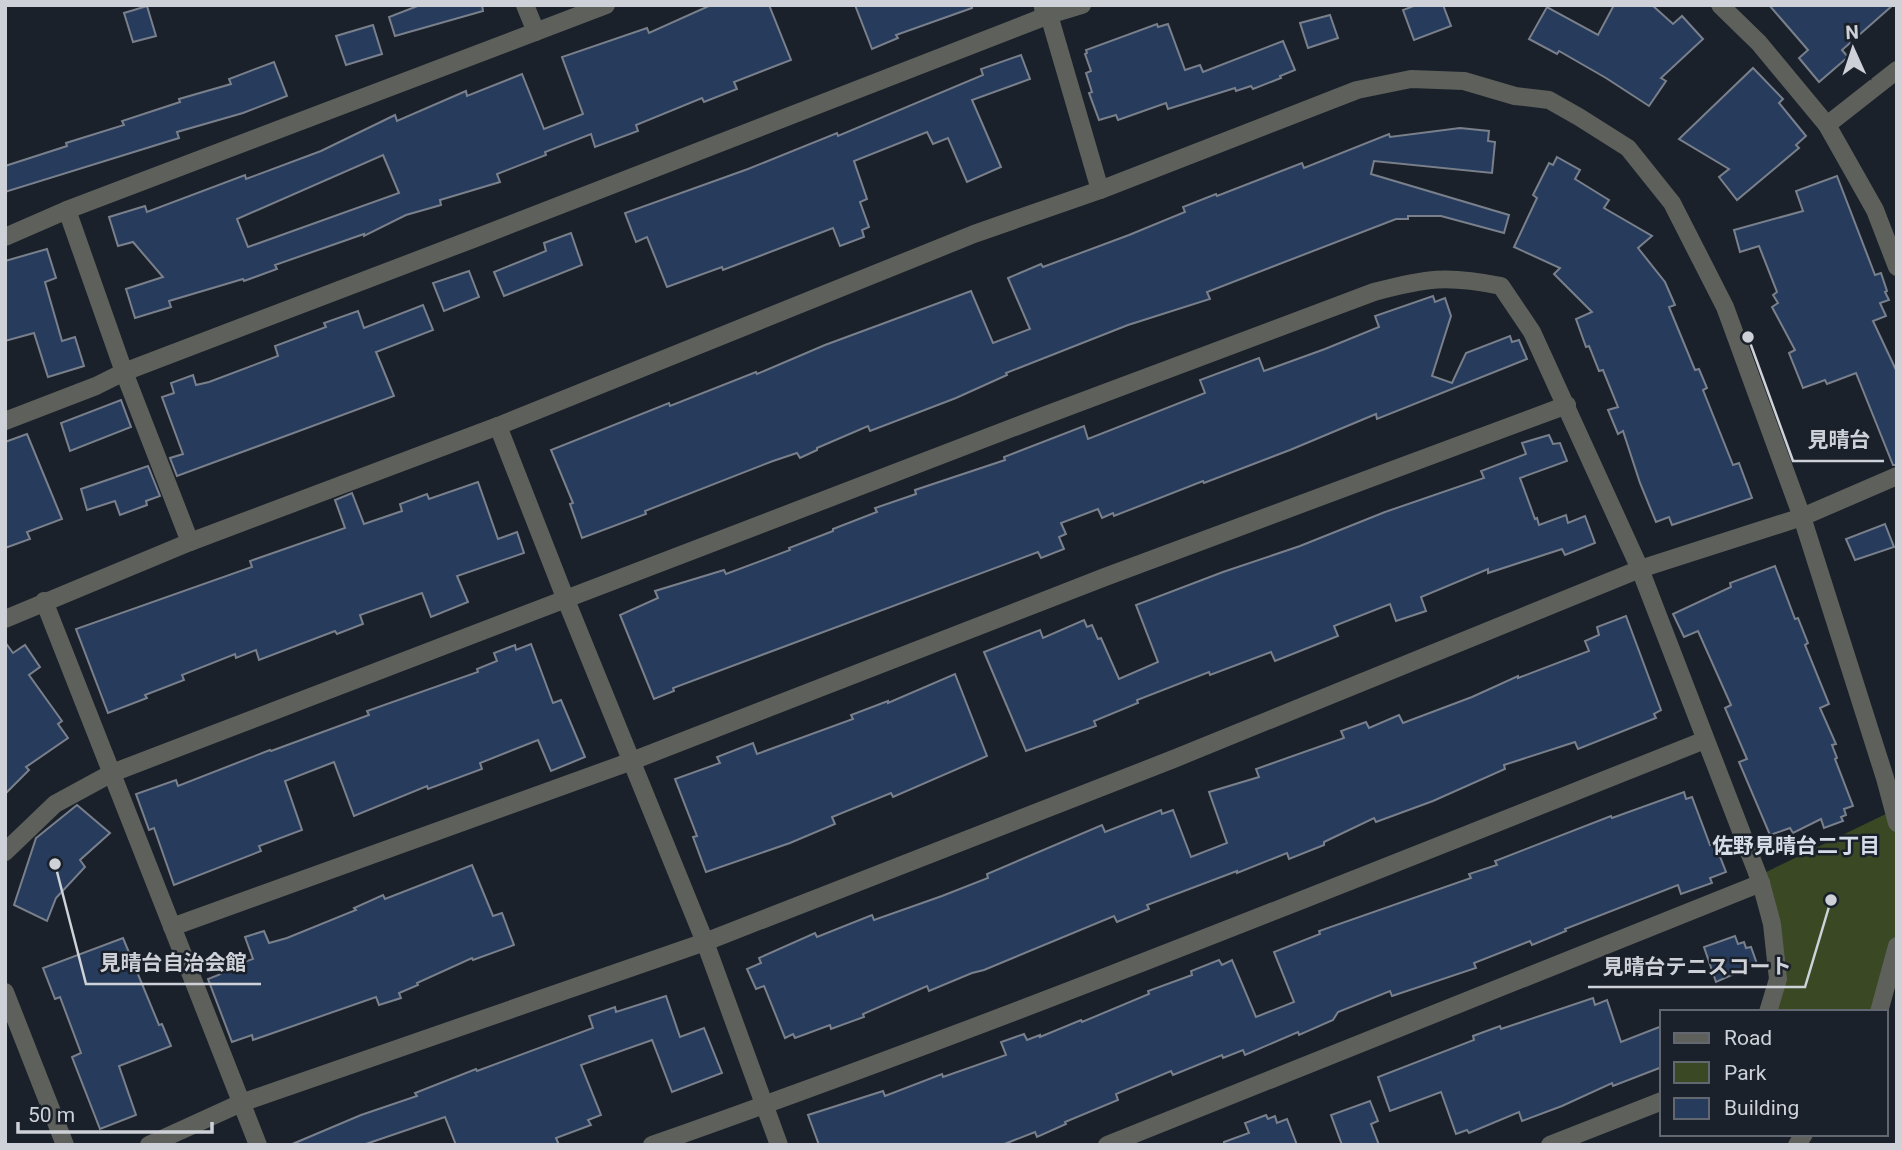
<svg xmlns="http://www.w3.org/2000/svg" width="1902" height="1150" font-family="Roboto,'Noto Sans JP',sans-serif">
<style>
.green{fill:#3a4923}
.building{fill:#273c5c;stroke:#79808c;stroke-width:2;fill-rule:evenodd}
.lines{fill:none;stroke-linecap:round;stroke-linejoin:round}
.minor{stroke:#5e615b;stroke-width:18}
.labels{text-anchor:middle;stroke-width:5;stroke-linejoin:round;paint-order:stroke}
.neighbourhood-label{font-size:21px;font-weight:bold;fill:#d4dce8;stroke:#1b212a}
.leader{fill:none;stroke:#ced2d8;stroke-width:2.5}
.callout-dot{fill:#ced2d8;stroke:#1b212a;stroke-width:2.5}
.callout-label{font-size:21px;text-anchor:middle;font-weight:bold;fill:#ced2d8;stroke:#1b212a;stroke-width:5;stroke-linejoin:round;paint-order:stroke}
</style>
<rect width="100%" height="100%" fill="#1b212a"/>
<!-- green -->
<polygon class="green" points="1894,810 1897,823 1897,946 1879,1012 1768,1012 1778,979 1758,876"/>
<!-- building -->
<g class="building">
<polygon points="420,5 482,5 483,11 395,36 389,17"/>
<path d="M 711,5 L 769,5 L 791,60 L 734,82 L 737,89 L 704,102 L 702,98 L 636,125 L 638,131 L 595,147 L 591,134 L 545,152 L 546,155 L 497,174 L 500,182 L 440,200 L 441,205 L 406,215 L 364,236 L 364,234 L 275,265 L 277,269 L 244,281 L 243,279 L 169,301 L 171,307 L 135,318 L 126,289 L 163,277 L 133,242 L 118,246 L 109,217 L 145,206 L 147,212 L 245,175 L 246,179 L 321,151 L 395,115 L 397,121 L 466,91 L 467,96 L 522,74 L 544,129 L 583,114 L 562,57 L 647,28 L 649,33 ZM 383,155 L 399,193 L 248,247 L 237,219 Z"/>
<polygon points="855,5 972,5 972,8 896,35 898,38 872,49"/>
<polygon points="1416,5 1443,5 1451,26 1414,40 1403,10"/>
<polygon points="1614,5 1652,5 1673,24 1682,16 1703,39 1661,78 1666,81 1649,106 1606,78 1559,51 1557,54 1529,39 1547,7 1598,35"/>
<polygon points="1769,5 1893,5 1842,50 1848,57 1819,82 1799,58 1808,50"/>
<polygon points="147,6 156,36 133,42 124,13"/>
<polygon points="1330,15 1338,38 1308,48 1300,23"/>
<polygon points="1157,24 1158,27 1168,24 1185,70 1200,65 1203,72 1283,41 1295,70 1280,76 1281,78 1253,89 1251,86 1236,91 1235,88 1168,109 1166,103 1118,120 1116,115 1099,120 1089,93 1092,92 1086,73 1091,71 1085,54 1087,53 1086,50"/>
<polygon points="373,25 382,54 346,65 336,36"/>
<polygon points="1021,55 1030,79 972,100 1001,167 967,182 948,138 933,144 927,132 854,161 867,199 860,202 869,227 862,230 864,237 840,246 833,228 723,270 722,267 667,287 647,237 636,242 625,213 748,169 837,133 838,136 983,75 981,69"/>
<polygon points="274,62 287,96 243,113 177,132 179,138 5,192 5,166 67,146 66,143 124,125 122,121 180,102 179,99 231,84 229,79"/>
<polygon points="1753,68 1783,99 1779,103 1806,136 1796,145 1799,148 1737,200 1719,177 1729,169 1679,139"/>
<polygon points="1460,128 1489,131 1488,141 1495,142 1492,173 1374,161 1371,174 1509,215 1504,233 1441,216 1408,216 1408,219 1396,219 1207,292 1210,299 1128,325 1006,373 1007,375 956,398 870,431 868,426 817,448 817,450 800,458 797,453 773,461 645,511 646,514 582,538 570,504 573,503 551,450 669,403 670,406 756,372 757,374 825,345 971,291 993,343 1030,329 1008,278 1041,264 1043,267 1129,235 1185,212 1183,207 1216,194 1217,196 1302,163 1304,168 1389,134 1390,137"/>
<polygon points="1557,157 1580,170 1575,179 1609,200 1604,208 1652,236 1638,248 1665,282 1675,305 1669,307 1695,370 1699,369 1707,388 1703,390 1733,465 1739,463 1752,498 1672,525 1669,517 1656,522 1640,483 1623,431 1618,434 1608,410 1618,407 1603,370 1599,371 1589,346 1586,347 1576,319 1592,312 1554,274 1560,268 1514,247 1537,198 1533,195 1549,163 1553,165"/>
<polygon points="1837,176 1875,275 1881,273 1887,291 1885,292 1889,300 1880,303 1886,316 1873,321 1897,372 1897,465 1893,465 1856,373 1827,384 1825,380 1803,388 1789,353 1795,350 1772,307 1778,303 1773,295 1777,292 1759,246 1740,252 1734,230 1803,211 1796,191"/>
<polygon points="571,233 582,265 504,296 494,272 546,251 544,243"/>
<polygon points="47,249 56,278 45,282 62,341 75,337 84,366 48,377 34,333 5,341 5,261"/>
<polygon points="469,271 479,297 444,311 433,283"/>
<polygon points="1433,296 1435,302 1445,298 1451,316 1432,376 1452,383 1466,353 1510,336 1512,342 1519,340 1527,359 1377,419 1376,414 1290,450 1204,483 1203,481 1114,516 1113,513 1102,518 1098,509 1061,523 1066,534 1059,537 1064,549 1041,558 1038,552 673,688 674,691 654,699 620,615 658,598 655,591 724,570 726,574 790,550 789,548 833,531 833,529 877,512 875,508 916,494 915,490 1005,460 1004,457 1084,426 1088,439 1205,393 1200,380 1259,358 1264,371 1325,349 1379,327 1375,316"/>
<polygon points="423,305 433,330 376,352 394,396 177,476 170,458 183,454 162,397 174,393 171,383 193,375 196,385 209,382 278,356 275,346 326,327 324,323 358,311 364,328"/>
<polygon points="121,400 131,427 70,451 61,423"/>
<polygon points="27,434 62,519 27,532 30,539 5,548 5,442"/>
<polygon points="1549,435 1553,444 1560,443 1567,461 1520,478 1535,519 1537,518 1539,525 1566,515 1568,523 1585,516 1595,543 1565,555 1562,549 1488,573 1488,569 1421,597 1426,611 1396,621 1390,604 1334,626 1338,636 1295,653 1275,661 1271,652 1210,675 1209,672 1137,700 1138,703 1094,721 1096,726 1026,751 984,652 1040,630 1043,638 1084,620 1087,627 1092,625 1098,639 1101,638 1119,679 1158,662 1136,605 1223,572 1300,546 1385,512 1484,478 1481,471 1526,454 1522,443"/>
<polygon points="148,466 160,496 146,501 147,505 120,515 115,501 87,510 81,489"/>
<polygon points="478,482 498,539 517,532 524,553 457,576 468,602 431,617 422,593 360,615 363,624 337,634 335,631 259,660 256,650 236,658 235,654 182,675 184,680 145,695 147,698 108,713 76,629 252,567 250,561 345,528 335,500 352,493 364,524 402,511 400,504 427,494 429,499"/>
<polygon points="1885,524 1894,547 1855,560 1846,539"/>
<polygon points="1775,566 1795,619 1798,618 1808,643 1805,645 1829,704 1820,708 1836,744 1832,745 1837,758 1835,759 1853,806 1844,809 1846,815 1841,817 1843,821 1824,828 1821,819 1793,833 1790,828 1770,835 1739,762 1747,759 1725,708 1731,705 1698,631 1684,637 1673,614 1731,587 1730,583"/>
<polygon points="1626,616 1661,710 1654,714 1656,718 1578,749 1575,742 1504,765 1505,769 1433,801 1376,822 1374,818 1324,842 1324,845 1289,859 1287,853 1237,873 1237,871 1147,905 1149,909 1117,922 1114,916 984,970 972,973 929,991 927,986 863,1014 864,1017 831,1029 830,1025 795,1038 793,1034 785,1038 764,986 756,989 747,969 761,963 759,958 815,933 817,937 872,915 874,920 942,896 988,878 987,874 1102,825 1105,832 1161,810 1162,814 1173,810 1191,857 1227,843 1209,792 1259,777 1256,769 1344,738 1341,731 1366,722 1369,728 1399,715 1403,723 1472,697 1518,676 1518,678 1589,651 1585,641 1599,635 1597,627"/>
<polygon points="5,642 13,653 25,645 40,667 29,675 62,721 58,724 68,738 26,767 29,770 5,794"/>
<polygon points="531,644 553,703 561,700 585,757 551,771 538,740 480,763 482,769 428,789 427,786 354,816 334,762 285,781 302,830 259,846 261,851 174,885 154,828 149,830 136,794 176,780 178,786 270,750 271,751 369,715 367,711 478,672 477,669 497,661 494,653 515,645 516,650"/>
<polygon points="955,674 987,756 893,797 891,793 832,817 835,824 790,843 706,872 693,837 697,836 675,779 720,763 717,757 753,743 757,754 853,719 851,715 888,701 888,703"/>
<polygon points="1684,792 1686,799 1692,797 1710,845 1715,844 1726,872 1710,878 1712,883 1681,894 1678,885 1565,929 1566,931 1532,945 1530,941 1474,963 1476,968 1392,996 1390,991 1338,1012 1333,1020 1299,1035 1298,1032 1245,1055 1243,1050 1223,1058 1222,1055 1173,1075 1171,1071 1116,1094 1118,1100 1065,1122 1066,1124 1037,1137 1035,1132 1002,1145 819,1145 808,1115 883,1091 885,1096 942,1074 943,1077 1006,1055 1001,1042 1024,1034 1027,1040 1040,1035 1040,1037 1081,1020 1082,1022 1149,994 1148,991 1192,975 1191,971 1219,960 1222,965 1232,960 1256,1017 1294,1002 1274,952 1320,934 1319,931 1471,878 1469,874 1497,865 1495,861 1611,816 1612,818"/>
<polygon points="77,805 110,833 80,860 85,867 56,898 47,921 14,905 36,838"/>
<polygon points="472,865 493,916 502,913 514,945 473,960 472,958 417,983 418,985 399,993 401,998 379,1005 376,997 253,1040 252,1035 232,1042 208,979 221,974 220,970 253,959 245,937 264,931 269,943 287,938 356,910 354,908 383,895 385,899"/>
<polygon points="1735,936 1738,944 1744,942 1746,948 1751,947 1757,964 1716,982 1704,947"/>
<polygon points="123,938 159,1025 162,1024 171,1046 119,1066 136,1115 100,1129 72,1057 81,1053 60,997 55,999 43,968"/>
<polygon points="666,996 680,1037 704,1028 722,1073 672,1092 652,1040 581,1065 601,1115 588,1120 591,1125 556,1138 559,1145 456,1145 445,1117 363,1145 290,1145 361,1115 417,1096 415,1093 476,1069 477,1071 593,1028 589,1016 615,1007 616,1012"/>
<polygon points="1593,998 1595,1005 1607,1000 1621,1042 1662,1026 1662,1067 1613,1086 1612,1083 1562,1106 1522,1121 1519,1112 1469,1133 1467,1130 1456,1134 1441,1092 1390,1111 1378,1077 1474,1040 1473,1036 1500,1026 1501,1029"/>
<polygon points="1370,1101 1378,1121 1371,1124 1379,1145 1342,1145 1331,1115"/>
<polygon points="1266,1115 1268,1119 1275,1116 1277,1123 1287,1119 1297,1145 1224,1145 1224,1142 1249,1133 1245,1123"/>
</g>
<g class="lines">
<!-- minor -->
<g class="minor">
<polyline points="525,5 536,32"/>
<polyline points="1720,5 1759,43 1827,125 1875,210 1897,267"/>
<polyline points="1043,8 1049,15 1100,190"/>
<polyline points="1827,125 1897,70"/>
<polyline points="67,210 124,372 190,542"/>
<polyline points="5,237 67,210 606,5"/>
<polyline points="5,421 96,386 124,372 473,239 1049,15 1082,5"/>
<polyline points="498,426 566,600 705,942 779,1145"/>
<polyline points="44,601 258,1145"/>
<polyline points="5,619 190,542 498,426 974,234 1100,190 1357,90 1411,79 1464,81 1515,96 1549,100 1579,117 1628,148 1672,203 1725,307 1802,517 1885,778 1897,823"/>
<path d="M 5,852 L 55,804 L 112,773 L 1046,415 L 1374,292 C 1427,278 1447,275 1501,286 L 1532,332 L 1640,569 L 1761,883 L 1772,924 L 1778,979 L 1768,1012"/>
<polyline points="172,927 632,761 1105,577 1567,405"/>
<polyline points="5,992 65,1145"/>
<polyline points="1879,1012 1897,946"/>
<polyline points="149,1145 241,1103 705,942 1176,758 1640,569 1802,517 1897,476"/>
<path d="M 652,1145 C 1007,1020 1355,879 1705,740"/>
<polyline points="1107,1145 1761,883"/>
<polyline points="1550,1145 1662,1101"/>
<polyline points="1797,1145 1804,1134"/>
</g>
</g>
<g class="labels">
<!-- neighbourhood labels -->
<g class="neighbourhood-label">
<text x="1796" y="853">佐野見晴台二丁目</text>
</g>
</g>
<!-- callouts -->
<path class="leader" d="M1748 337L1793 461H1884M55 864L86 984H261M1831 900L1805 987H1588"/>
<g class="callout-dot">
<circle cx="1748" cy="337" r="7"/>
<circle cx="55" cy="864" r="7"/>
<circle cx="1831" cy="900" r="7"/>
</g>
<g class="callout-label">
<text x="1839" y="447">見晴台</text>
<text x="173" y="970">見晴台自治会館</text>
<text x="1697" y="974">見晴台テニスコート</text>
</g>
<!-- border -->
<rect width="1902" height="1150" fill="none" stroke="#ced2d8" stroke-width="14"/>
<!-- legend -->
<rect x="1660" y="1010" width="228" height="126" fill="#1b212a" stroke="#636870" stroke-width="2"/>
<rect x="1674" y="1033" width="35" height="10" fill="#5e615b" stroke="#636870" stroke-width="2"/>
<text x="1724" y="1045" font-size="21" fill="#ced2d8">Road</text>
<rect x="1674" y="1062" width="35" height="21" fill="#3a4923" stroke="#636870" stroke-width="2"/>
<text x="1724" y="1080" font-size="21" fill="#ced2d8">Park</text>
<rect x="1674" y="1098" width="35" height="21" fill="#273c5c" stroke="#636870" stroke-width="2"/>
<text x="1724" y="1115" font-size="21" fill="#ced2d8">Building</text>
<!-- north arrow -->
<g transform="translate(1853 49) rotate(357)" stroke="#1b212a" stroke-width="5" paint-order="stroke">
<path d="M0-5L12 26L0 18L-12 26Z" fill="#ced2d8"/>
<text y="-10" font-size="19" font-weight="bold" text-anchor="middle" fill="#ced2d8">N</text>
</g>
<!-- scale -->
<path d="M18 1122v10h194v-10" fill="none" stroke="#ced2d8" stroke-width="3.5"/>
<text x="28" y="1122" font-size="21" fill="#ced2d8" stroke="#1b212a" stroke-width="5" paint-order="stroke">50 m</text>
</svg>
